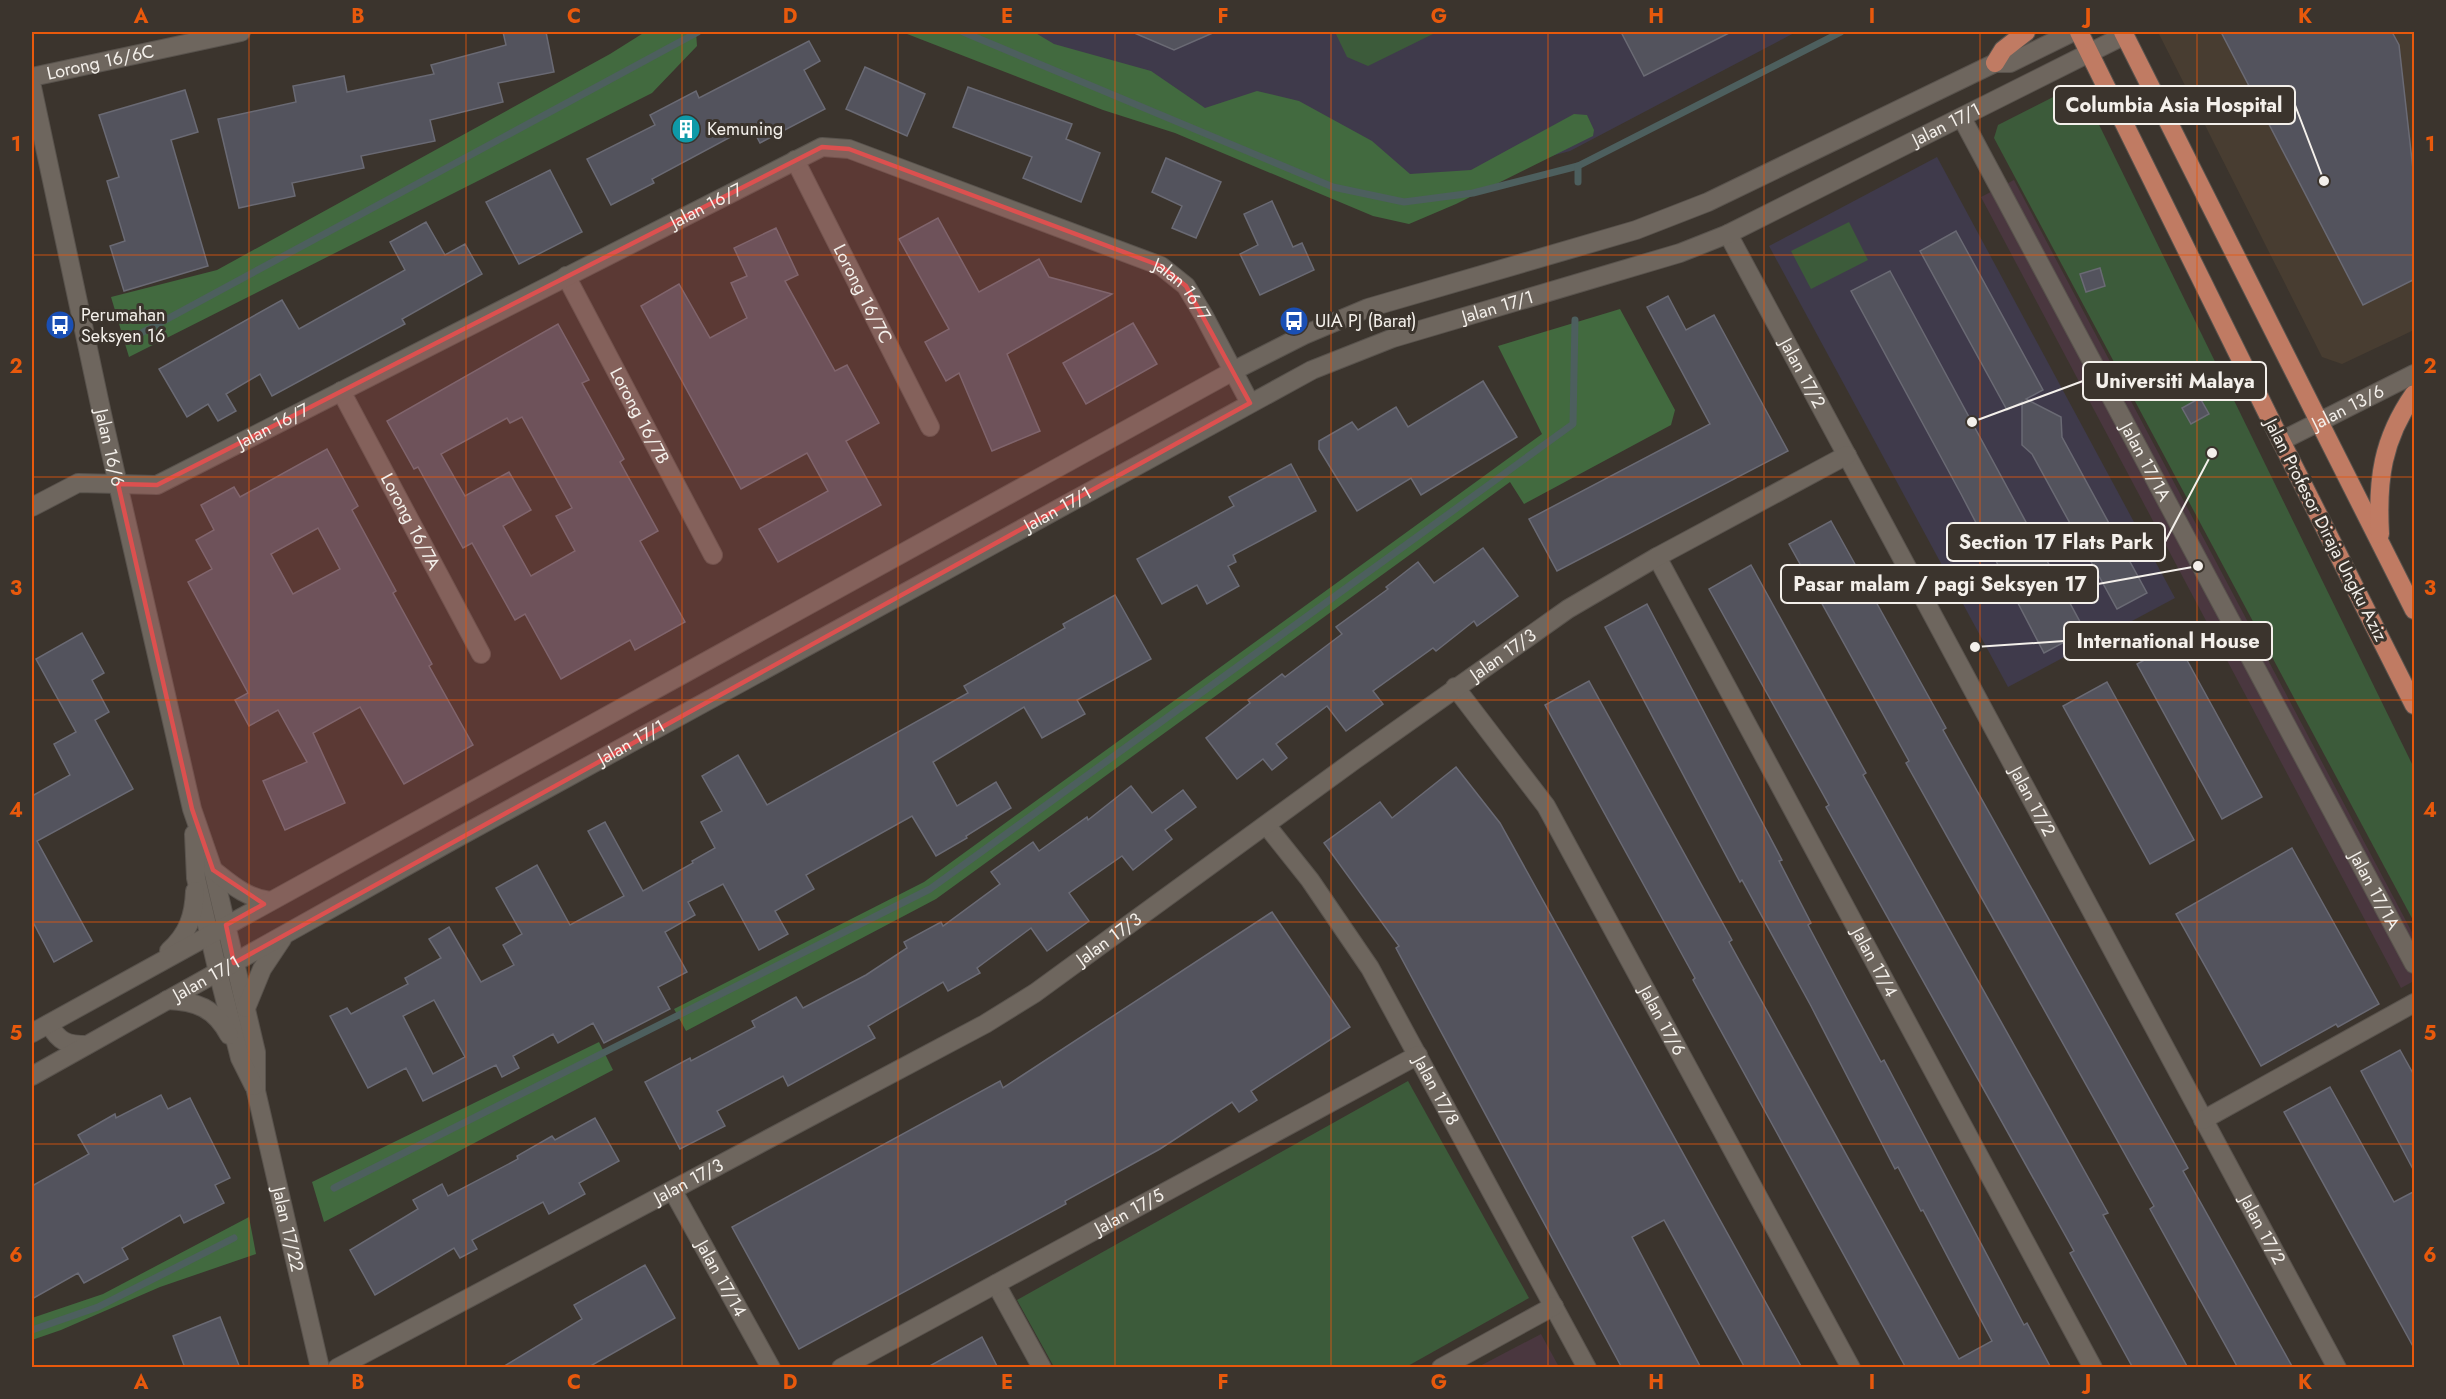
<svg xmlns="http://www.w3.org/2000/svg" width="2446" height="1399" font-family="Jost,sans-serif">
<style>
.commercial{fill:#4a373f}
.built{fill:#483d31}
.education{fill:#3f3a4b}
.green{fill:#3c5b3a}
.forest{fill:#426a3f}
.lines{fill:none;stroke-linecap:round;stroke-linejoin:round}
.stream{stroke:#4d5f5e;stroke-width:7}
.building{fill:#53535d;stroke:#6a6a74;stroke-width:1.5;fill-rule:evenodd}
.minor-casing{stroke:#59534d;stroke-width:20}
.major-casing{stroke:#59534d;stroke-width:20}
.minor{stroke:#6e665e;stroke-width:18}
.major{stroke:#c07b63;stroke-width:18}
.marked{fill:#dc504f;fill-opacity:0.2;stroke:#dc504f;stroke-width:4.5;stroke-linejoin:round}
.grid{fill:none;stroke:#e8590c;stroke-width:1.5;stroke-opacity:0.55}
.labels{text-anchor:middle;stroke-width:6;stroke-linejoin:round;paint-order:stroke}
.street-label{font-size:18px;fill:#f4f0eb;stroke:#3b342d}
.poi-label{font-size:18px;fill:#f4f0eb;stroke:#3b342d;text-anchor:start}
.leader{fill:none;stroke:#f4f0eb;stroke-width:2}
.callout-dot{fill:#f4f0eb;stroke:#3b342d;stroke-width:2}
.callout{fill:#3b342d;stroke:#f4f0eb;stroke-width:2}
.callout-label{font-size:20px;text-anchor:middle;font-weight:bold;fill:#f4f0eb}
.neatline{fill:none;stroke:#e8590c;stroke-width:2}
.grid-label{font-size:20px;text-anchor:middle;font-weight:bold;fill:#e8590c}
</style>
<rect width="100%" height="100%" fill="#3b342d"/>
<!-- commercial -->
<g class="commercial">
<polygon points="2014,180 2414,936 2414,981 2401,988 1981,197"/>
<polygon points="1541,1334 1559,1367 1478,1367"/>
</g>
<!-- built -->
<polygon class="built" points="2158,32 2414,32 2414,330 2342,364 2322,357"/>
<!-- education -->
<g class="education">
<polygon points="1002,32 1796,32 1570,151 1469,178 1403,184"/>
<polygon points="1937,157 2175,598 2008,687 1769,246"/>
</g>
<!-- green -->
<g class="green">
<polygon points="1335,32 1437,32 1368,66 1347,57"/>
<polygon points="2069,89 2083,92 2414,768 2414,922 1994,138 1998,125"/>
<polygon points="1849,222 1868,260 1811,289 1791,251"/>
<polygon points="1408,1081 1529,1298 1406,1367 1054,1367 1017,1300"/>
</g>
<!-- forest -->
<g class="forest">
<polygon points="645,32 696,32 697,46 652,93 129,357 111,297 217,270 610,54"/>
<polygon points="902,32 1034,32 1054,44 1151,71 1205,108 1257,91 1299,101 1372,141 1410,174 1471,170 1574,114 1587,115 1594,130 1593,136 1456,204 1409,224 1373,216 1175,133 1103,110"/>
<polygon points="1620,309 1675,410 1671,425 1524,504 1510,482 936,899 686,1031 674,1009 924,882 1542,434 1498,346"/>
<polygon points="599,1042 613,1070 324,1222 312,1182"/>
<polygon points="249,1217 256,1254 160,1287 61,1330 32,1340 32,1318 103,1294"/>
</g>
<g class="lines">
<!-- stream -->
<g class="stream">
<polyline points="963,32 1333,187 1404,202 1473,193 1578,166 1841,32"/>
<polyline points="1578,182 1578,166"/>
<polyline points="132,338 698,32"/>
<polyline points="334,1188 930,889 1573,424 1575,320"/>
<polyline points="32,1330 98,1307 234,1238"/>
</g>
</g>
<!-- building -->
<g class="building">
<polygon points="503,32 546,32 554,72 498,83 503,102 430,120 435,141 361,156 364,168 292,183 295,196 239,208 218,119 296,102 293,86 344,76 347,92 434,74 431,65 506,45"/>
<polygon points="1132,32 1215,32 1174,50"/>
<polygon points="1621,32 1731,32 1644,76"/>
<polygon points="2221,32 2392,32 2399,45 2415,187 2415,279 2363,305"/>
<polygon points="809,41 820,61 804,70 825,109 760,143 751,126 652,179 654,183 611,205 587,159 655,125 650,115 696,91 699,98"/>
<polygon points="865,67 925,94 907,136 846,109"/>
<polygon points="968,87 1072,124 1066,139 1100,153 1081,202 1023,178 1032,157 953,127"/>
<polygon points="185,90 198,132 171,140 208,266 124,291 110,246 125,241 107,181 119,177 99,115"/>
<polygon points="1166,158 1221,182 1196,238 1172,228 1182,206 1152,192"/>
<polygon points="550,170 582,232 519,264 486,202"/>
<polygon points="1272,201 1293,247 1302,243 1314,270 1260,295 1240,254 1258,245 1244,214"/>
<polygon points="938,218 979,292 1039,259 1049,277 1112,294 1007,354 1040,431 992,451 959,373 946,381 925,342 949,329 899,239"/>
<polygon points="426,222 445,255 465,244 482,274 402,319 405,324 272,396 260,374 226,394 236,411 218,421 208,404 187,417 159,369 282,300 299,329 405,270 390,242"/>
<polygon points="776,228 798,275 785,281 835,371 847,365 879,423 846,441 881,505 778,562 759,529 828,491 807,453 741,489 641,306 679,284 710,338 747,318 731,283 747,276 734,248"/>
<polygon points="1956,231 2043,390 2026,399 2061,417 2062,437 2147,593 2117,609 2032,454 2022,445 2022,402 2007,410 1920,251"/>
<polygon points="2100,268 2105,286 2086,292 2080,274"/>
<polygon points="1890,271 2085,631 2044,653 1961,494 1851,291"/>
<polygon points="1668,296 1686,330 1714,315 1788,451 1557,571 1529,519 1710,424 1647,307"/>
<polygon points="1133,323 1157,364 1086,404 1063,363"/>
<path d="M 558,324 L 589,380 L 582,383 L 624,459 L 620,462 L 658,531 L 640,541 L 685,622 L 635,650 L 630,640 L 561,679 L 525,614 L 515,620 L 472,543 L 463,548 L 418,467 L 414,469 L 387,421 ZM 522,417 L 572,508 L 556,516 L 575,551 L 531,576 L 503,526 L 531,510 L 509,472 L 465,496 L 441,454 L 507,418 L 510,423 Z"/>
<polygon points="1483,381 1517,437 1421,495 1411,478 1357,511 1319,449 1319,441 1352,422 1358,430 1396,407 1408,427"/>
<polygon points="2200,398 2209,414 2191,424 2182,408"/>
<path d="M 327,449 L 358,506 L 352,510 L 396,591 L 393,593 L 432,664 L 429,666 L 473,745 L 404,784 L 360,707 L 313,733 L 345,803 L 285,830 L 263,781 L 307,762 L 278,710 L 249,726 L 235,700 L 248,693 L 188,582 L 212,569 L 196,540 L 214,530 L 201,505 L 234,487 L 240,497 ZM 318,528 L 340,569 L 293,594 L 271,554 Z"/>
<polygon points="1291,464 1316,511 1233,555 1236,562 1228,566 1239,586 1207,604 1197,585 1162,604 1137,559 1234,506 1229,497"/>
<polygon points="1831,521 1946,728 1943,730 2188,1168 2183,1171 2293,1368 2238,1368 2150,1209 2154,1206 1906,763 1909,761 1789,544"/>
<polygon points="1483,548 1518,596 1477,626 1474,621 1436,651 1433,648 1373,691 1383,704 1346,731 1327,706 1276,744 1287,758 1272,770 1263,759 1237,779 1206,738 1250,703 1248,700 1282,674 1285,677 1342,634 1336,627 1388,589 1386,587 1418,562 1434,583"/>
<polygon points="1751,565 1866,773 1863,775 2108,1213 2103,1215 2188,1368 2133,1368 2070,1253 2074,1251 1826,807 1829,805 1709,589"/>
<path d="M 1115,595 L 1151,659 L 1077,700 L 1085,714 L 1042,738 L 1024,707 L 933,762 L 957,806 L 996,782 L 1011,808 L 966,836 L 967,838 L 936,856 L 912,816 L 806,875 L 814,889 L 775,911 L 788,934 L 759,950 L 723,884 L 688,902 L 695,915 L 665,932 L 687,972 L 658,987 L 670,1009 L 604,1043 L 593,1023 L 558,1043 L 553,1034 L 513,1056 L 519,1068 L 502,1077 L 496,1065 L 423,1101 L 406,1068 L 368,1088 L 330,1016 L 347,1008 L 351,1014 L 408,984 L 405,978 L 441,958 L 429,939 L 449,927 L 481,982 L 514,965 L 503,945 L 522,934 L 496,888 L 537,865 L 570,925 L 624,896 L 588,831 L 605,822 L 643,891 L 693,863 L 692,861 L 715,848 L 701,822 L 722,811 L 702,776 L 738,755 L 767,805 L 968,693 L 964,686 L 1065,628 L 1063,624 ZM 434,1000 L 465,1057 L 433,1074 L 403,1016 Z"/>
<polygon points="1647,604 1782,860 1779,861 1811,923 1808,925 1846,997 1881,1062 1884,1060 2024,1325 2027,1323 2051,1368 1906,1368 1693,980 1695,978 1545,705 1589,681 1732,940 1729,942 1959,1359 1992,1341 1923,1210 1921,1211 1898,1167 1895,1169 1811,1006 1742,880 1740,882 1605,627"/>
<polygon points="82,633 104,673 92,680 109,712 95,720 133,789 37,841 92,941 54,962 32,920 32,796 70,775 54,744 76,732 36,659"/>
<polygon points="2177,642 2262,797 2222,819 2137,664"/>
<polygon points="2107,682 2194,840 2150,864 2063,706"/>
<polygon points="1456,767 1500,823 1802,1368 1745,1368 1664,1220 1632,1237 1701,1368 1622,1368 1396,948 1399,946 1324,843 1380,802 1392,818"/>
<polygon points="1131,786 1152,813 1183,790 1196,807 1165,830 1172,839 1133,870 1122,856 1069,893 1089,921 1047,951 1031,928 977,968 980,973 948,991 943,982 868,1026 875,1038 788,1086 783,1076 717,1111 725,1126 680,1149 645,1082 690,1058 691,1061 755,1027 752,1021 796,997 803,1008 866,975 907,948 904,942 941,922 943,926 1000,884 991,872 1033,842 1039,851 1087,817 1088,820"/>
<polygon points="2292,848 2379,1004 2338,1027 2336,1024 2261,1066 2176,914"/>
<polygon points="1272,912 1350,1027 1251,1091 1257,1100 1239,1112 1232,1102 1160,1149 1065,1201 1066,1204 799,1349 732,1227 1000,1081 1003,1088"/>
<polygon points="2400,1050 2415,1077 2415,1173 2361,1071"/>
<polygon points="2330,1087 2394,1202 2415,1191 2415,1350 2284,1112"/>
<polygon points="161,1095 168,1109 190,1098 230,1178 215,1185 224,1203 184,1223 180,1215 122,1248 128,1259 84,1283 78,1273 32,1299 32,1186 89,1154 78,1135 115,1114 116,1118"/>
<polygon points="595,1118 619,1161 579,1183 585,1194 549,1214 543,1202 472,1240 477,1249 460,1258 454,1248 375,1295 350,1250 418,1209 413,1200 442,1184 448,1196 518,1159 517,1156 552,1136 555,1140"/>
<polygon points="645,1265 675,1318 587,1368 501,1368 582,1319 574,1305"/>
<polygon points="220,1317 240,1368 185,1368 173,1336"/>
<polygon points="982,1337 998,1368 926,1368"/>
</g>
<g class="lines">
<!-- minor casing -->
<g class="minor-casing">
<g id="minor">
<path id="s1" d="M 32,77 L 241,32"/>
<path id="s2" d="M 32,87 L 102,414 L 192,809 L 213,870 L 256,1052 L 256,1091 L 320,1368"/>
<path id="s3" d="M 1962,118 L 2414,964"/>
<path id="s4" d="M 795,160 L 930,427"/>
<path id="s5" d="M 1728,234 L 2337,1368"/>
<path id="s6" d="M 566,276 L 713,555"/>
<path id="s7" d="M 341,391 L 481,654"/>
<path id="s8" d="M 2281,441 L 2414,374"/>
<path id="s9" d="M 32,507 L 78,483 L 157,485 L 822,147 L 849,149 L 1161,266 L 1186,286 L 1204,316 L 1250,403"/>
<path id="s10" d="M 1657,557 L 2093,1368"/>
<path id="s11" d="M 1455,687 L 1546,806 L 1851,1368"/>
<path id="s12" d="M 1267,826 L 1310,880 L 1370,968 L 1587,1368"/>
<polyline points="194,834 196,878 218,972 240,1058 254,1086"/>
<path d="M 213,870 C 231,884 246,898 270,901"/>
<path d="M 169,951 C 188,934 194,916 195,891"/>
<path d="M 167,1000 C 196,1001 215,1008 229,1035"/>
<polyline points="246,1008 262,969 282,939"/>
<path d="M 49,1024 C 59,1042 67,1045 87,1045"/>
<polyline points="32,1033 1233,371 1304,335 1368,308 1636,230 1708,202 1995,63 2010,63 2073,32"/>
<path id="s13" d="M 32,1076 L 455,839 L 1312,370 L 1393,338 L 1680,253 L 1728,234 L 2125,35"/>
<polyline points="2203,1120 2414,1003"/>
<path id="s14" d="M 673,1191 L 771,1368"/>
<polyline points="996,1284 1042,1368"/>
<path id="s15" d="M 337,1368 L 985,1024 L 1035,993 L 1356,759 L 1568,609 L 1657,557 L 1847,455"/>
<path id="s16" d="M 841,1368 L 1418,1055"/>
<polyline points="1441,1368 1554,1306"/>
</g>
</g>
<!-- major casing -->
<g class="major-casing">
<g id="major">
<polyline points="2079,32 2281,441 2414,705"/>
<polyline points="2123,32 2414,610"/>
<polyline points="1995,63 2003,50 2026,32"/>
<path d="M 2380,534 C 2377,480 2382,440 2414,394"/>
</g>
</g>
<!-- minor -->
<use href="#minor" class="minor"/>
<!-- major -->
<use href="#major" class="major"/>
</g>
<!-- marked area -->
<path class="marked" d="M 822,147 L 849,149 L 1161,266 L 1186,286 L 1250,403 L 234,963 L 226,925 L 264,904 L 213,870 L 192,809 L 118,484 L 157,485 Z"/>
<!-- grid -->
<path class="grid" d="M 249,32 L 249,1368M 466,32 L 466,1368M 682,32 L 682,1368M 898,32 L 898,1368M 1115,32 L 1115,1368M 1331,32 L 1331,1368M 1548,32 L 1548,1368M 1764,32 L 1764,1368M 1980,32 L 1980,1368M 2197,32 L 2197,1368M 32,255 L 2414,255M 32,477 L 2414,477M 32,700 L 2414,700M 32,922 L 2414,922M 32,1144 L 2414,1144"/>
<!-- icons -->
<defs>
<g id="building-disc" transform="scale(1.5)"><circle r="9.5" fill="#0f9aa8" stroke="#3b342d"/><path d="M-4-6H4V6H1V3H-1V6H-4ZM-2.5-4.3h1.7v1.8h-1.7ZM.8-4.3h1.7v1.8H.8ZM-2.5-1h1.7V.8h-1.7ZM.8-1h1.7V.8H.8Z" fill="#fff"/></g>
<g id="bus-disc" transform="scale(1.5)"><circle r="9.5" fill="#1a4fb4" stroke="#3b342d"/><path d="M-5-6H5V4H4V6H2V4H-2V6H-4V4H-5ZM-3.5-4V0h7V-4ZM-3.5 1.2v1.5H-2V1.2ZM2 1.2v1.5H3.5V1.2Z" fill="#fff"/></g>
</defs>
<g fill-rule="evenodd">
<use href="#building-disc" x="686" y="129"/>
<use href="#bus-disc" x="1294" y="321"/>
<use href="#bus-disc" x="60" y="325"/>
</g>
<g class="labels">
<!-- street labels -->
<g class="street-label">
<text dy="6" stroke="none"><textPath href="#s1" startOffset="70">Lorong 16/6C</textPath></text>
<text dy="6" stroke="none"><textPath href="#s13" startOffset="2144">Jalan 17/1</textPath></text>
<text dy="6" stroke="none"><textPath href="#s9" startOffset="747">Jalan 16/7</textPath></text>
<text dy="6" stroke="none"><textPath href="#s4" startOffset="150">Lorong 16/7C</textPath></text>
<text dy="6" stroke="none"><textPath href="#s9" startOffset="1269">Jalan 16/7</textPath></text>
<text dy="6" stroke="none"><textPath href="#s13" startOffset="1658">Jalan 17/1</textPath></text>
<text dy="6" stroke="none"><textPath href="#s5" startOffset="158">Jalan 17/2</textPath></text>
<text dy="6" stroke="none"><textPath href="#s8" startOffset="75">Jalan 13/6</textPath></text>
<text dy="6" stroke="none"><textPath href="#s6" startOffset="158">Lorong 16/7B</textPath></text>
<text dy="6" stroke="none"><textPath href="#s9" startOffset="261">Jalan 16/7</textPath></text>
<text dy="6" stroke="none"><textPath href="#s2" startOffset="369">Jalan 16/6</textPath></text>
<text dy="6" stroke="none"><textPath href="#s3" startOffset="390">Jalan 17/1A</textPath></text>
<text dy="6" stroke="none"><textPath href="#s13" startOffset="1172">Jalan 17/1</textPath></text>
<text dy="6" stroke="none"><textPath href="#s7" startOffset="148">Lorong 16/7A</textPath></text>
<text transform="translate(2326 530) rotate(63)" y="6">Jalan Profesor Diraja Ungku Aziz</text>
<text dy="6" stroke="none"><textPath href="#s15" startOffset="1370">Jalan 17/3</textPath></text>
<text dy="6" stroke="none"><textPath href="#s13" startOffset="686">Jalan 17/1</textPath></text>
<text dy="6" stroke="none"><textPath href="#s5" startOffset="644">Jalan 17/2</textPath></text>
<text dy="6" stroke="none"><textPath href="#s3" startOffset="876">Jalan 17/1A</textPath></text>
<text dy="6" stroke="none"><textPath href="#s15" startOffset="884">Jalan 17/3</textPath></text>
<text dy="6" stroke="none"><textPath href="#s10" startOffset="460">Jalan 17/4</textPath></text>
<text dy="6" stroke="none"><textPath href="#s13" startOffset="200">Jalan 17/1</textPath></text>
<text dy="6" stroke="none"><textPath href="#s11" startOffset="394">Jalan 17/6</textPath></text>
<text dy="6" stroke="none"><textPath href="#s12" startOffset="315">Jalan 17/8</textPath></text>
<text dy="6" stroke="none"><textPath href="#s15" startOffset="398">Jalan 17/3</textPath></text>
<text dy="6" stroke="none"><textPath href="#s16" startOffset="328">Jalan 17/5</textPath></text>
<text dy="6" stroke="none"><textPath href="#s5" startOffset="1130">Jalan 17/2</textPath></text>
<text dy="6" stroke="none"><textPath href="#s2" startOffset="1172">Jalan 17/22</textPath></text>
<text dy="6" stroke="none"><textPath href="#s14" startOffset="100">Jalan 17/14</textPath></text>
</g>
<!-- poi labels -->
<g class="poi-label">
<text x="707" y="135">Kemuning</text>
<text x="81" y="321">Perumahan<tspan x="81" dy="21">Seksyen 16</tspan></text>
<text x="1315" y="327">UIA PJ (Barat)</text>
</g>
</g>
<!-- callouts -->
<path class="leader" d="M2324 181L2295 105M1972 422L2083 381M2212 453L2165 542M2198 566L2098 584M1975 647L2064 641"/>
<g class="callout-dot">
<circle cx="2324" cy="181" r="6"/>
<circle cx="1972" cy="422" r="6"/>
<circle cx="2212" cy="453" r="6"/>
<circle cx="2198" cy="566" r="6"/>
<circle cx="1975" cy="647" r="6"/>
</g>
<g class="callout">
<rect x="2054" y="86" width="241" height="38" rx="6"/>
<rect x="2083" y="362" width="183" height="38" rx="6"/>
<rect x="1947" y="523" width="218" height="38" rx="6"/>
<rect x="1781" y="565" width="317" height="38" rx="6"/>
<rect x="2064" y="622" width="208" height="38" rx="6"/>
</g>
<g class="callout-label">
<text x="2174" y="112">Columbia Asia Hospital</text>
<text x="2175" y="388">Universiti Malaya</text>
<text x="2056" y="549">Section 17 Flats Park</text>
<text x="1940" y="591">Pasar malam / pagi Seksyen 17</text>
<text x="2168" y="648">International House</text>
</g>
<!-- border -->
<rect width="2446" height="1399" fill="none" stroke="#3b342d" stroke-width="66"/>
<rect x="33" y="33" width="2380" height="1333" class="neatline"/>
<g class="grid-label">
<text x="141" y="23">A</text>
<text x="358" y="23">B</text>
<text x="574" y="23">C</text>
<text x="790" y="23">D</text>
<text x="1007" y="23">E</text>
<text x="1223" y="23">F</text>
<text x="1439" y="23">G</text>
<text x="1656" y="23">H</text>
<text x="1872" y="23">I</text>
<text x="2088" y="23">J</text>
<text x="2305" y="23">K</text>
<text x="16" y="151">1</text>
<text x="2430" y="151">1</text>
<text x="16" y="373">2</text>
<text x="2430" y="373">2</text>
<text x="16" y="595">3</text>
<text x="2430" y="595">3</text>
<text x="16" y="817">4</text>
<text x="2430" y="817">4</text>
<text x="16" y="1040">5</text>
<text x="2430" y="1040">5</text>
<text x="16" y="1262">6</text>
<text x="2430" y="1262">6</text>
<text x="141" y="1389">A</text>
<text x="358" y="1389">B</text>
<text x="574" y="1389">C</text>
<text x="790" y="1389">D</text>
<text x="1007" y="1389">E</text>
<text x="1223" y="1389">F</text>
<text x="1439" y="1389">G</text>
<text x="1656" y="1389">H</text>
<text x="1872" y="1389">I</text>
<text x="2088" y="1389">J</text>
<text x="2305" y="1389">K</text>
</g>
</svg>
